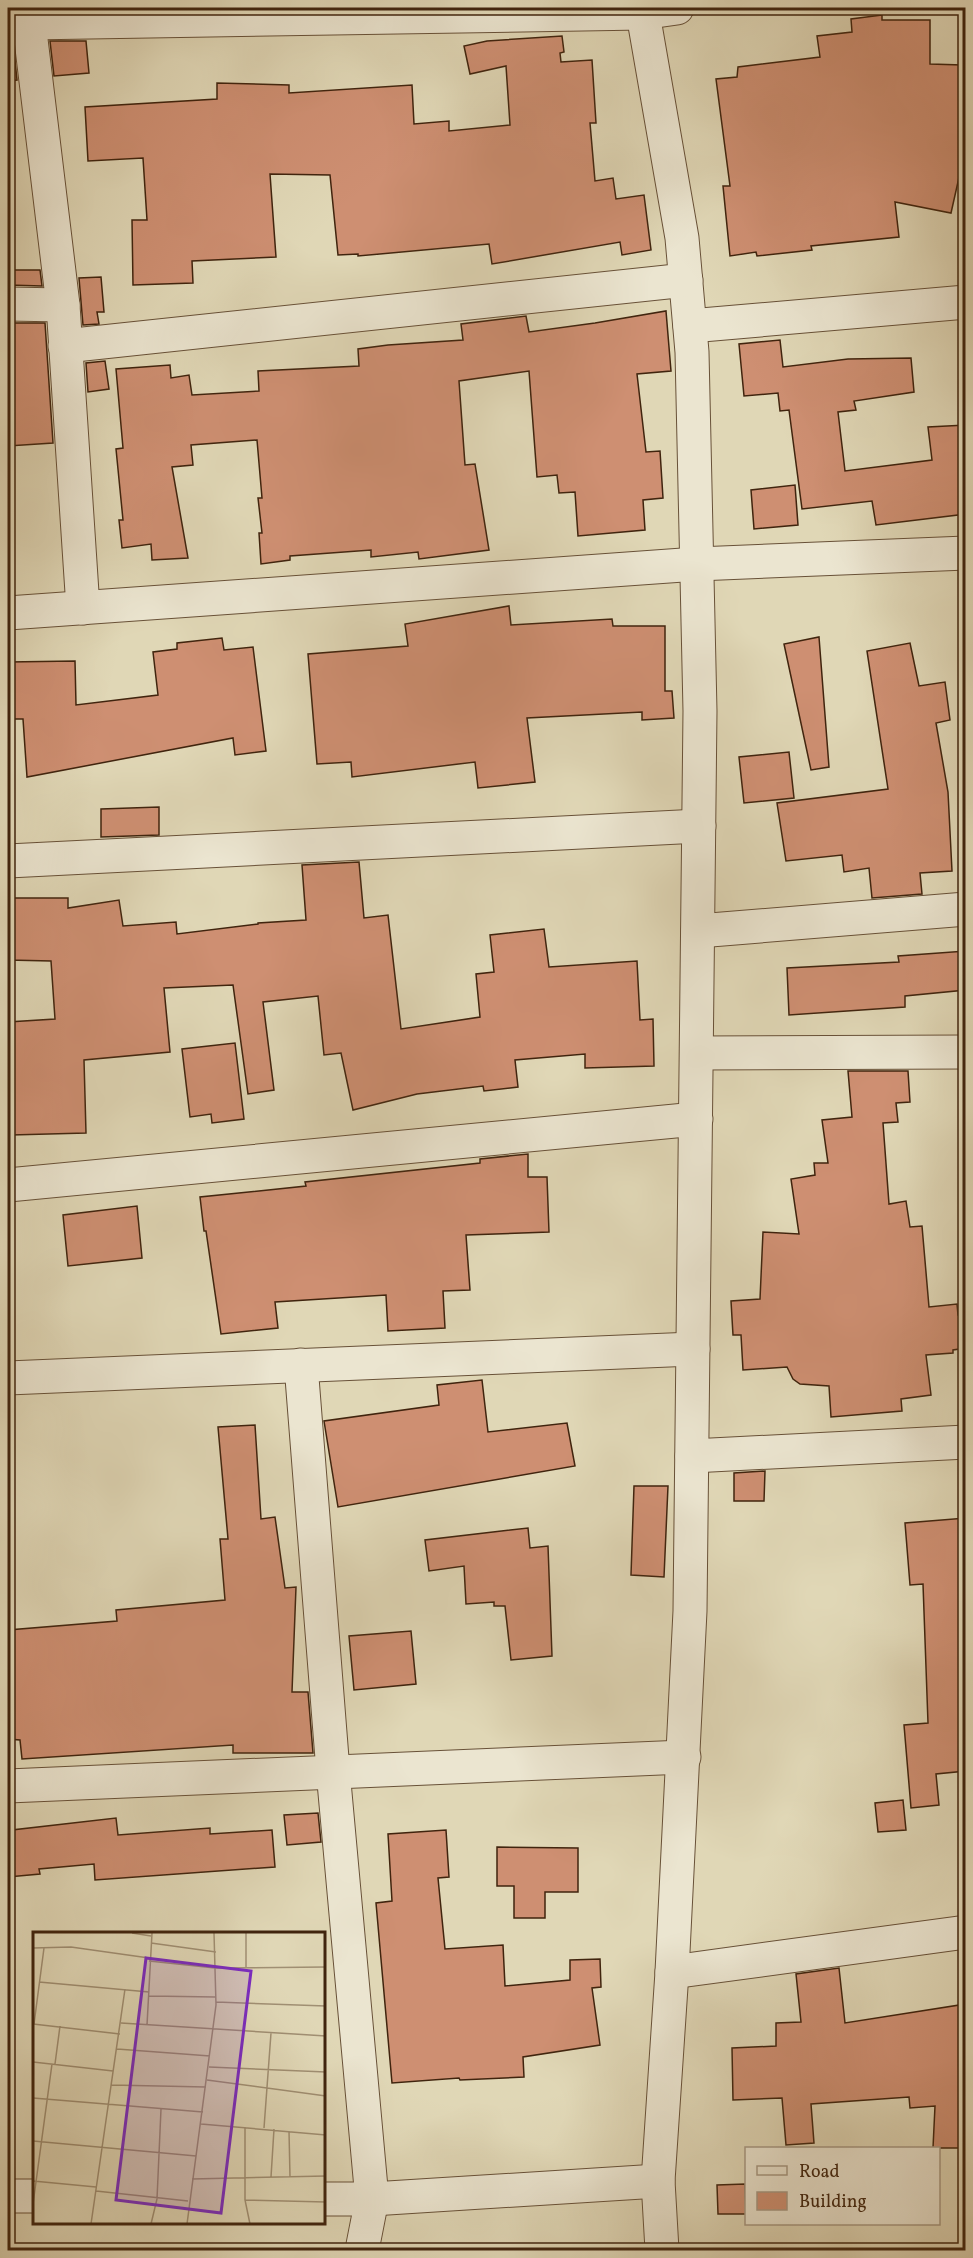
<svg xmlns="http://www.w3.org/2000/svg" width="973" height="2258" font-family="Vollkorn,serif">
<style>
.building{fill:#ce8f72;stroke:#40240e;stroke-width:1.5}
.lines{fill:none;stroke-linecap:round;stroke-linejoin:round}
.street-casing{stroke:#685138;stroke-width:35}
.street{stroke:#ebe5d0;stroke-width:33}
.inset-road{fill:none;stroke:#a08f73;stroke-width:1.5}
.view{fill:#7b2cbf;fill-opacity:0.15;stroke:#7b2cbf;stroke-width:3}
.inset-edge{fill:none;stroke:#40240e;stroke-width:3}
</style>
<rect width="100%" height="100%" fill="#e0d7b6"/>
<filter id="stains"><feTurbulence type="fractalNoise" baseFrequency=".00333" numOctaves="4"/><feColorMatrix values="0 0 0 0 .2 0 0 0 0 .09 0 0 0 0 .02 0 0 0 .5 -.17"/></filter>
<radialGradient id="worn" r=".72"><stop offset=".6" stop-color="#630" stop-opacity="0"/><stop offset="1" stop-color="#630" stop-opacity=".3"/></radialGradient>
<!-- building -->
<g class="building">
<polygon points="10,13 17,80 10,81 8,14"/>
<polygon points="882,15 882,20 930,20 930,64 962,65 960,124 966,124 966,164 962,164 951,213 895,202 899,237 811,246 812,250 757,256 756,252 730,256 723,186 730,186 716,79 737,77 738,67 820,57 817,36 852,32 851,19"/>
<polygon points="562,36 564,52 560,53 561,62 592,60 596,123 590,123 595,181 613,178 616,199 644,195 651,250 622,255 620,242 492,264 489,244 358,256 358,254 338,255 330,175 270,174 276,257 192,261 193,283 133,285 132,220 147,220 143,158 88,161 85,107 217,99 217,83 289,85 289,93 412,85 414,124 449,121 449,131 510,125 506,66 470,74 464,46 487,41"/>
<polygon points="50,41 86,41 89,73 54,76"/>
<polygon points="13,270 40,270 42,286 8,285 8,272 13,272"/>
<polygon points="101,277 104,312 97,312 99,324 83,325 79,278"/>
<polygon points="666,311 671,371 637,374 646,452 660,451 663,498 643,500 645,530 578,536 575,492 559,493 557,475 537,477 529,371 459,381 465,465 475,464 489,550 419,559 418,552 371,557 371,550 290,556 290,560 261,564 259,533 262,533 258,498 262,498 257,440 191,445 193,465 172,467 188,558 152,560 151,544 122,548 119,520 123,520 116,449 123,448 116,369 170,365 171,378 189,375 192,395 259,391 258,371 359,366 358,349 388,345 463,340 461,324 526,316 529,332 595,323"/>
<polygon points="8,323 45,323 53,443 8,446"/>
<polygon points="780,340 783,367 848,359 911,358 914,392 854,401 856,410 838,412 845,471 932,460 928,427 966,425 966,514 876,525 872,501 802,509 789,410 780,411 778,393 744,396 739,344"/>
<polygon points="105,361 109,389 88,392 86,363"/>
<polygon points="795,485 798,525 754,529 751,490"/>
<polygon points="509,606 511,625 612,619 613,626 665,626 665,691 672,691 674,718 642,720 642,712 527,718 535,782 478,788 475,762 352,777 351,762 317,764 308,654 408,646 405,624"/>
<polygon points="819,637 829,767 811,770 784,644"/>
<polygon points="222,638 224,650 253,647 266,751 235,755 233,738 27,777 23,719 8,719 8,662 75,661 76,705 158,695 153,652 177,649 177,643"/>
<polygon points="910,643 919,686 945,682 950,720 936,723 948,792 952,871 920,873 922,894 872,898 869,868 844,872 842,855 786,861 777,803 888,789 867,651"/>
<polygon points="789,752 794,798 744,803 739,757"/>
<polygon points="159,807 159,835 101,837 101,809"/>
<polygon points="359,862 364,918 388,915 401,1029 480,1017 476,974 494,972 490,935 544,929 549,967 637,961 640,1020 653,1019 654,1066 585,1068 585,1054 515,1060 518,1087 484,1091 483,1086 417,1094 353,1110 341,1053 324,1055 318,996 263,1002 274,1090 248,1094 233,985 164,988 170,1052 84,1060 86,1133 11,1135 8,1022 55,1019 51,961 8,960 8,898 68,898 68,908 119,900 123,926 176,922 177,934 258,924 258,923 306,920 302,865"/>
<polygon points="966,951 966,990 905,996 905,1007 789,1015 787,968 899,962 898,956"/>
<polygon points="235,1043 244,1119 212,1123 211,1114 190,1117 182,1049"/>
<polygon points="848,1071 908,1071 910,1102 896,1103 898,1122 883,1123 889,1204 906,1201 910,1227 922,1226 929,1307 957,1304 958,1315 966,1314 966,1348 953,1350 953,1353 926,1355 931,1395 901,1399 902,1411 831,1417 829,1386 800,1384 793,1379 787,1367 743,1370 741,1335 733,1335 731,1301 760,1299 763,1232 799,1234 791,1179 815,1175 814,1163 828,1163 822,1120 852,1117"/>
<polygon points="528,1154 528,1177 547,1177 549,1232 466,1235 470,1290 443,1291 445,1328 388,1331 386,1295 275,1302 278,1328 221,1334 206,1231 204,1231 200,1197 306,1186 305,1182 480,1163 480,1159"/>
<polygon points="137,1206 142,1258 68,1266 63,1215"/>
<polygon points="482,1380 488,1432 567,1423 575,1466 338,1507 324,1421 439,1405 437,1385"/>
<polygon points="255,1425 261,1519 275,1517 285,1588 296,1587 292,1692 308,1692 313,1753 233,1753 233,1745 22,1759 20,1740 8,1739 8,1630 117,1621 116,1610 225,1600 220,1539 228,1539 218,1427"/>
<polygon points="765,1471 764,1501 734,1501 734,1473"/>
<polygon points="634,1486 668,1486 664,1577 631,1575"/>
<polygon points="966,1518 966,1771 936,1774 939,1805 911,1808 904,1725 928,1723 923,1584 910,1585 905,1523"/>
<polygon points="528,1528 530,1548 548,1546 552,1656 511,1660 505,1606 494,1606 494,1602 466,1604 464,1566 429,1571 425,1540"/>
<polygon points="411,1631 416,1684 354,1690 349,1636"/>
<polygon points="903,1800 906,1830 878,1832 875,1803"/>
<polygon points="318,1813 321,1842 287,1845 284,1815"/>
<polygon points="116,1818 118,1835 210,1828 210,1834 272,1830 275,1867 95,1880 94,1864 39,1869 40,1874 8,1877 8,1844 14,1843 12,1830"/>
<polygon points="446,1830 449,1877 438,1878 445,1949 503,1945 505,1986 570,1980 570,1960 600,1959 601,1987 592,1988 600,2045 523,2057 524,2077 460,2080 459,2078 392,2083 376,1903 392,1901 388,1834"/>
<polygon points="497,1847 578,1848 578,1892 545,1892 545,1918 514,1918 514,1886 497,1886"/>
<polygon points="839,1968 845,2023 966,2004 966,2148 933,2148 935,2106 910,2108 909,2097 811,2104 814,2143 786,2145 782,2098 733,2100 732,2048 776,2046 776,2023 801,2022 796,1974"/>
<polygon points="745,2184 746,2214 718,2214 717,2185"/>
</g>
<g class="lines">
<!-- street casing -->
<g class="street-casing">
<g id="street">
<polyline points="29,8 29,23 63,305 83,608"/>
<polyline points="642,8 682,238 692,352 700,711 690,1611 672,1972 658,2181 662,2250"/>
<polyline points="29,23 642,13 677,8"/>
<polyline points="8,304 63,305"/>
<polyline points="690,326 966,302"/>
<polyline points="65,346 686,280"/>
<polyline points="8,613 697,564 966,553"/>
<polyline points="8,861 699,826"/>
<polyline points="698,931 966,909"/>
<polyline points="697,1053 966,1052"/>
<polyline points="8,1185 696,1119"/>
<polyline points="301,1365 333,1771 372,2199 362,2250"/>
<polyline points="8,1378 693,1349"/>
<polyline points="692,1456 966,1442"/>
<polyline points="8,1786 684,1757"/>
<polyline points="672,1972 966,1932"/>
<polyline points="8,2196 34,2196"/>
<polyline points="324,2199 372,2199 658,2181"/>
</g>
</g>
<!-- street -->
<use href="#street" class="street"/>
</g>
<!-- overview -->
<g transform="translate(33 1932)">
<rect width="292" height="292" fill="#e0d7b6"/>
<path class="inset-road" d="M 99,1 L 118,4M 118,11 L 183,20M 0,16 L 38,15 L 116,26M 116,29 L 182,36 L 293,35M 213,35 L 213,1M 6,50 L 116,60M 116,64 L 183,65M 183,70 L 293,74M 88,91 L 293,104M 0,92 L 87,102M 1,92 L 11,16M 114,93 L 119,1M 84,117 L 177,124M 0,130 L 80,139M 22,132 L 27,94M 176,135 L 293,140M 174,148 L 293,164M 78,153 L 173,155M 0,166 L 170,180M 168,192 L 293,203M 212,195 L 212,268 L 217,292M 231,196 L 238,101M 256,199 L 257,245M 0,209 L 163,224M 238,245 L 241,197M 159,247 L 293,244M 0,249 L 63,255M 63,259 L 155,269M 212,268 L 293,270M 0,272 L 19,132M 58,292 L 92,57M 118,292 L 124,267 L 128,177M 154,292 L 183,73 L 181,1"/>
<path class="view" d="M 113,26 L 218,39 L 188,281 L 83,268 Z"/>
<rect width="292" height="292" class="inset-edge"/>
</g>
<!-- margin -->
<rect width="973" height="2258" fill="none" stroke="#e0d7b6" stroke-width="30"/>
<rect x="9" y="9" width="955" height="2240" fill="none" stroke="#40240e" stroke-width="3"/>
<rect x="15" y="15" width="943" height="2228" fill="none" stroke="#40240e" stroke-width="1.5"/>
<!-- legend -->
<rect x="745" y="2147" width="195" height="78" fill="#ebe5d0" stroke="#a79882" stroke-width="1.5"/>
<rect x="757" y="2166" width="30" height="9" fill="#ebe5d0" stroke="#a79882" stroke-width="1.5"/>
<text x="799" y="2177" font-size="18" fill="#40240e">Road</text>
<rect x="757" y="2192" width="30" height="18" fill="#ce8f72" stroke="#a79882" stroke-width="1.5"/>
<text x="799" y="2207" font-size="18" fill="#40240e">Building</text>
<rect width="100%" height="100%" filter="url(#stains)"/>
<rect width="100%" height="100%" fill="url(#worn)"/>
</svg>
